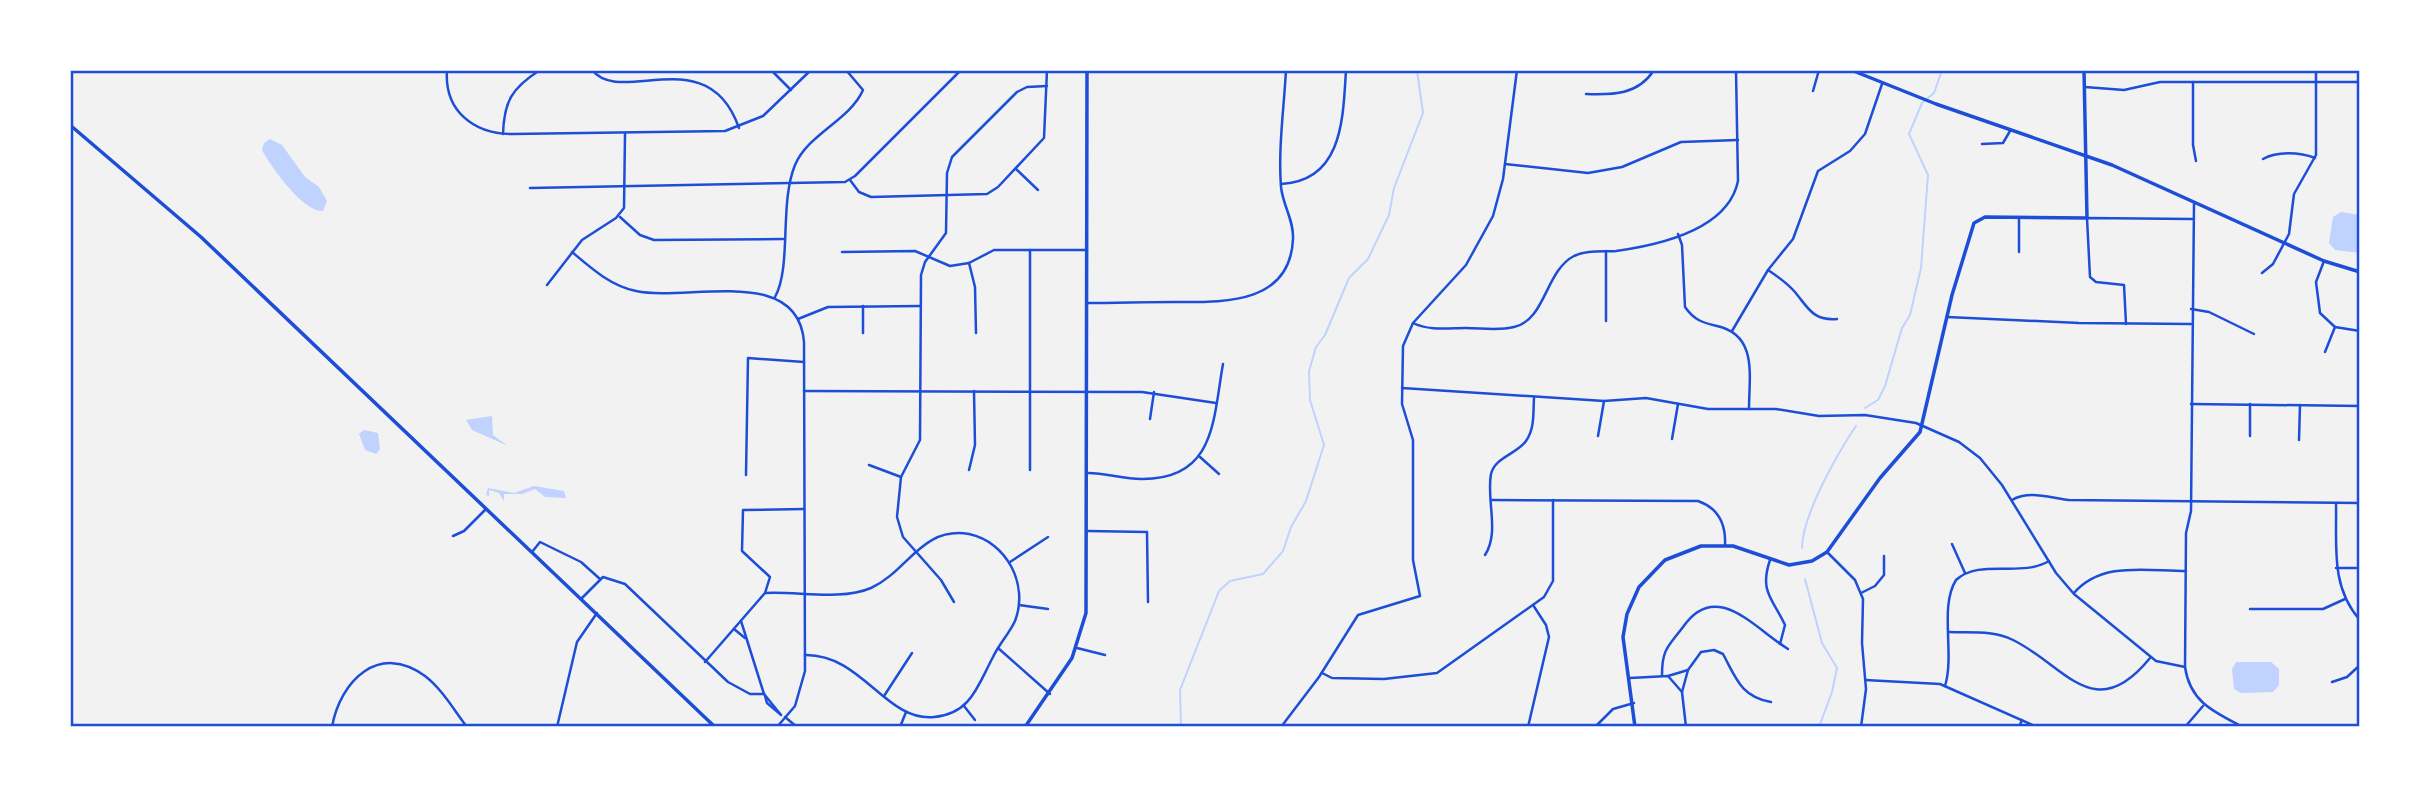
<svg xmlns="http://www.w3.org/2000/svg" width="2430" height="797" font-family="Commissioner,sans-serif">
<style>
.water{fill:#bfd3fe}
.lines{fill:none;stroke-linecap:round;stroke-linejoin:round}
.stream{stroke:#bfd3fe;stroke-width:2}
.minor{stroke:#1d4ed8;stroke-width:2.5}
.tertiary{stroke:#1d4ed8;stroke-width:3.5}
.secondary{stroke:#1d4ed8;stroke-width:3.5}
.neatline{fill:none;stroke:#1d4ed8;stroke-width:2.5}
</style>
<rect width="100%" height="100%" fill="#f2f2f2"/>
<!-- water -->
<g class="water">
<path d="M 270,139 L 282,145 L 305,177 L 319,187 L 327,201 L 323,211 C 304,213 271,167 262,150 L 264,143 Z"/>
<polygon points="2341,212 2360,215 2360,253 2335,250 2329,243 2333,217"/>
<polygon points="492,416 493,435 508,446 472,430 466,420"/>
<polygon points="364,430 378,433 380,449 376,454 365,450 359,434"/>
<polygon points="534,486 564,491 566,498 545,497 535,489 522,494 504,494 504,501 499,493 489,490 489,496 486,495 488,488 514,493"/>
<polygon points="2236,662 2271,662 2279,669 2279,685 2273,692 2241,693 2234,689 2232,669"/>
</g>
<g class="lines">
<!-- stream -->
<g class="stream">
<polyline points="1865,408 1878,400 1885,386 1902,328 1910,315 1921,268 1928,175 1909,134 1922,103 1934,93 1942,70"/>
<path d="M 1802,548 C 1802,516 1837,454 1856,426"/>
<polyline points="1805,579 1822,643 1837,668 1832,692 1819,727"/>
<polyline points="1181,727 1180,690 1219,591 1230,581 1263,574 1283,551 1291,527 1306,501 1324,445 1310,400 1309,371 1316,347 1325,335 1349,278 1368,259 1389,215 1394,188 1423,113 1417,70"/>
</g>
<!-- minor -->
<g class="minor">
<path d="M 447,70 C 444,111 474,134 512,134 L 725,131 L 763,116 L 811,70"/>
<path d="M 592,70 C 621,107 708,39 739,128"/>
<polyline points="771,70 791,90"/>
<polyline points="2193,82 2193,145 2196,161"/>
<polyline points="2085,87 2124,90 2160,82 2360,82"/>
<polyline points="1813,91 1819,70"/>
<path d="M 1586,94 C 1613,95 1638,95 1654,70"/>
<path d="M 503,134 C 504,101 512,88 540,70"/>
<polyline points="1982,144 2003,143 2010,131"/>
<path d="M 2263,159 C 2277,151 2300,152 2315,158"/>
<polyline points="1505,164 1588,173 1622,167 1681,142 1738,140"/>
<polyline points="1016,169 1038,190"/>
<polyline points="850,180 859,192 871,197 987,194 998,187 1044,138 1047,70"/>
<path d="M 1281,184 C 1343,181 1343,118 1346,70"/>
<polyline points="530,188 845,182 855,176 961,70"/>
<path d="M 2194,204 L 2191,511 L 2186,533 L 2185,667 C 2190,702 2214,712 2243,727"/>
<polyline points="620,217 640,235 654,240 783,239"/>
<path d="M 1678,234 L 1682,245 L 1685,307 C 1694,320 1703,323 1717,326 C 1758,335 1749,376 1749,409"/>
<polyline points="1030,250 1030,470"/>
<path d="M 572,252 C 592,269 611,286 636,291 C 687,302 798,264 804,342 L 805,671 L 795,706 L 777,727"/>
<polyline points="842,252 915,251 950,266 969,263 994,250 1087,250"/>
<polyline points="2019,252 2019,217"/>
<polyline points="2324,261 2316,282 2320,313 2335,327 2360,331"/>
<polyline points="969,263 975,287 976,333"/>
<path d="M 1768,270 C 1777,276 1786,282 1794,291 C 1808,307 1812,321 1837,319"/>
<polyline points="2262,273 2273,264 2289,234 2294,194 2316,155 2316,70"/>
<polyline points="547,285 582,240 616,218 624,208 625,134"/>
<path d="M 775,297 C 792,266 779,204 795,165 C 808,134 850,120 863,90 L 846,70"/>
<path d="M 1087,303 C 1116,303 1144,302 1173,302 C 1221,302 1290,306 1293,239 C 1294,220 1283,206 1281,187 C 1278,149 1284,108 1286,70"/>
<polyline points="863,306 863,333"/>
<polyline points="2191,309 2209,312 2254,334"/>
<polyline points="1947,317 2079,323 2191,324"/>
<polyline points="798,319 828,307 920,306"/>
<polyline points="1606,321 1606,251"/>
<path d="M 1413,323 C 1429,331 1449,328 1466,328 C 1481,328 1499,331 1514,327 C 1546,320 1545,271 1574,256 C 1587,250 1602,252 1616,251 C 1659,245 1728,230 1738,181 L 1736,70"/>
<polyline points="2126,324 2124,285 2096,282 2090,277 2087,218 2192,219"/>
<polyline points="1732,331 1768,270 1793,239 1818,171 1850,151 1865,134 1882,84"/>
<polyline points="2325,352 2335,327"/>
<polyline points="1402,388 1604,401 1646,398 1708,409 1776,409 1819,416 1865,415 1916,423 1959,442 1980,458 2002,485 2056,573 2074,594 2156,661 2185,667"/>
<polyline points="804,391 1142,392 1216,403"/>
<polyline points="2191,404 2360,406"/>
<polyline points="2250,404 2250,436"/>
<polyline points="1150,419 1154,392"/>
<polyline points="1598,436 1604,401"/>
<polyline points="1672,439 1678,404"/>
<polyline points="2299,440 2300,405"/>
<polyline points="1200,457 1219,474"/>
<polyline points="869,465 901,477"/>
<polyline points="969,470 975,445 974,391"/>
<path d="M 1088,473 C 1106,473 1123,479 1141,479 C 1216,480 1213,419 1223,364"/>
<polyline points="746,475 748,358 804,362"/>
<path d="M 1491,500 L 1698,501 C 1718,508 1726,524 1725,545"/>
<path d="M 2012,500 C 2029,490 2050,498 2069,500 L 2360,503"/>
<path d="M 2336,503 C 2337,544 2330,587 2360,620"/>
<polyline points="1088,531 1147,532 1148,602"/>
<polyline points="453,536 464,531 486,509"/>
<polyline points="1952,544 1965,573"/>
<polyline points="532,552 540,542 581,562 600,579"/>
<polyline points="1827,552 1855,580 1863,599 1862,643 1866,689 1861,727"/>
<path d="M 1485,555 C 1500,532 1486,500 1491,474 C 1495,457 1517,454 1526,441 C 1535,428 1533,413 1534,398"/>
<path d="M 1770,560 C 1759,592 1773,599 1785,625 L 1780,644"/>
<polyline points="1010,562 1048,537"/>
<polyline points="2336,568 2360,568"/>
<path d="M 765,593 C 798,591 840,601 871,588 C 908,571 922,526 969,534 C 1007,542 1029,585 1015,621 C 1009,634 999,644 993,657 C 978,685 971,714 934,717 C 886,722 862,654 805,655"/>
<polyline points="1861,593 1875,586 1884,575 1884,556"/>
<path d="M 2074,593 C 2102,561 2146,571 2186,571"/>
<polyline points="582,598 603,577 625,584 728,682 750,694 764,694 781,715"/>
<polyline points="954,602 941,580 903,537 897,517 901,477 920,440 921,275 925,262 946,233 947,173 952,157 1017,92 1027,87 1047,86"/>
<polyline points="1019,605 1048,609"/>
<polyline points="2250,609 2323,609 2345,599"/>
<polyline points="741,621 764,694"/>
<polyline points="734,629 745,638"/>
<path d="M 1949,632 C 1971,633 1993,630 2013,640 C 2065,665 2094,727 2150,658"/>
<polyline points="998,648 1050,694"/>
<polyline points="1077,648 1105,655"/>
<polyline points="705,662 765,593 770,577 742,551 743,510 804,509"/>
<polyline points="1322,673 1332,678 1384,679 1437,673 1544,597 1553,581 1553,500"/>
<path d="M 1662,675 C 1662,649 1668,647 1683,627 C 1716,579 1754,628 1788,649"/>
<path d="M 1668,676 L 1688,670 L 1701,652 L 1714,650 L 1723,654 C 1736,678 1741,697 1771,702"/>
<polyline points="1630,678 1668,676 1682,692"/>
<polyline points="1865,680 1940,684 2037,727"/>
<polyline points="2332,682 2347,677 2360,665"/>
<path d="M 1945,686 C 1955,654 1939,607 1956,580 C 1980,558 2021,578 2049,561"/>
<polyline points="765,696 767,703 780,714"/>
<polyline points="884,696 912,653"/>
<polyline points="964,706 975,720"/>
<polyline points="785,717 797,727"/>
<path d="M 332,727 C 340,681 379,642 425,676 C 442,689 454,710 467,727"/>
<polyline points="557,727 577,642 597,613"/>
<polyline points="900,727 906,712"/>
<polyline points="1281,727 1319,677 1358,615 1420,596 1413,560 1413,440 1402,404 1403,346 1413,323 1466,265 1493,216 1503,179 1517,70"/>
<polyline points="1528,727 1549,637 1546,625 1533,605"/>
<polyline points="1595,727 1613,709 1634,703"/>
<polyline points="1686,727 1682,692 1688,670"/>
<polyline points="2019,727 2022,720"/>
<polyline points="2185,727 2203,706"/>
</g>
<!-- tertiary -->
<g class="tertiary">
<polyline points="1851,70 1936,104 2112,165 2324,261 2360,272"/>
<polyline points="1635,727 1623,637 1627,614 1639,587 1665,560 1701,546 1733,546 1789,565 1812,561 1827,552 1880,478 1920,432 1952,295 1974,223 1985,217 2087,218 2084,70"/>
</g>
<!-- secondary -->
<g class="secondary">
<polyline points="70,125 201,237 715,727"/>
<polyline points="1025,727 1072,658 1086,613 1087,70"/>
</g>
</g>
<!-- border -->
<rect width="2430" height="797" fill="none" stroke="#ffffff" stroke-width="144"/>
<rect x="72" y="72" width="2286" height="653" class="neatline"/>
</svg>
